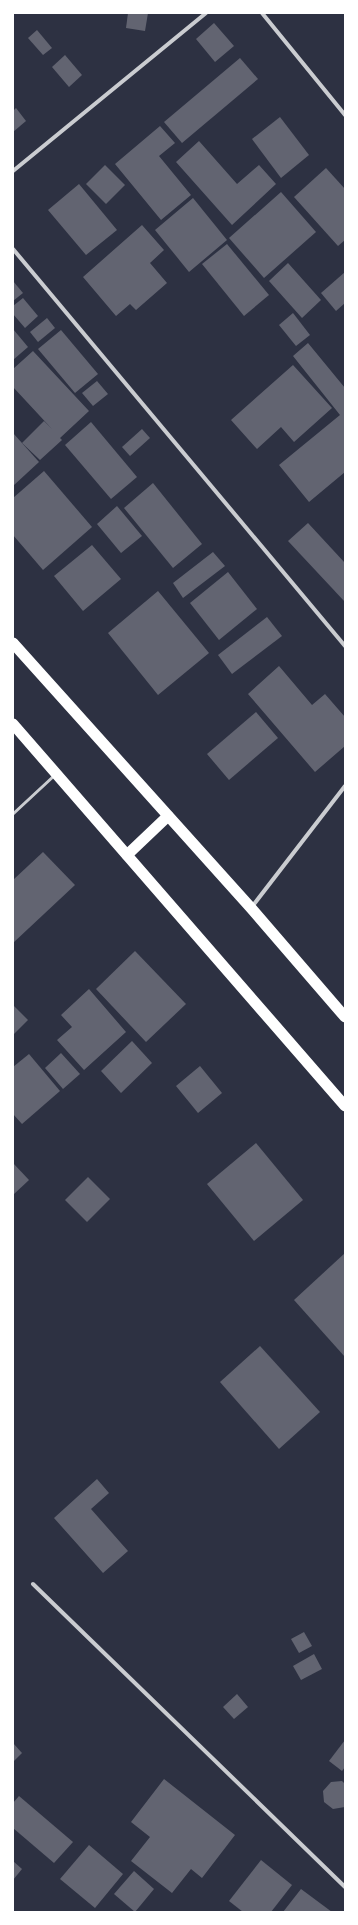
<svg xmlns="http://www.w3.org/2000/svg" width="358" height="1925" font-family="'DM Sans',sans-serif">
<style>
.building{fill:#626471}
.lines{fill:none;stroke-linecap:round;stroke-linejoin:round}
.service{stroke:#caccd0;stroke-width:3}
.minor{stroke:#caccd0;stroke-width:4}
.trunk{stroke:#fff;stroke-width:11}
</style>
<rect width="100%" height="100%" fill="#2d3142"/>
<!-- building -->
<g class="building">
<polygon points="128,13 148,13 145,31 126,28"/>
<polygon points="214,23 234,46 215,62 196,39"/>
<polygon points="37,30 52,48 43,55 28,38"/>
<polygon points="65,55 82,75 69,87 52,67"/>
<polygon points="240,58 258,79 182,143 164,122"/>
<polygon points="16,108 26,121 13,132 13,111"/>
<polygon points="280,117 309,155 281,178 252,139"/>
<polygon points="160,126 175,143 159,156 191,195 161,220 115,164"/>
<polygon points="199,141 237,184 259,165 276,184 232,225 176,162"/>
<polygon points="105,165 125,185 106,204 86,184"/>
<polygon points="326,168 345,189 345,240 338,246 294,197"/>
<polygon points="79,184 117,230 86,255 48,210"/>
<polygon points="281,192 316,232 264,278 229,238"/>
<polygon points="193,198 227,240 189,272 155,230"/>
<polygon points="142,225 164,250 150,263 167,283 136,310 130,304 116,316 83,277"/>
<polygon points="227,244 269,295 244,316 202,264"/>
<polygon points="288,263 321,300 302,318 269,281"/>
<polygon points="345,272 345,303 336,311 321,293"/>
<polygon points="13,281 23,293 13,301"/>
<polygon points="23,298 38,316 25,328 13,314 13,306"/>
<polygon points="293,313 310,335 296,346 279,325"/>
<polygon points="47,318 55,328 38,342 30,332"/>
<polygon points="13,329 28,347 13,360"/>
<polygon points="61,330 98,374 75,393 38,349"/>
<polygon points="308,343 345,388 345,472 309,502 279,465 340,415 293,356"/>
<polygon points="33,351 89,411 60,438 62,440 40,460 22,443 44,421 52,429 13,387 13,369"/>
<polygon points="293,365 332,408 294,442 281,427 257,449 231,420"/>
<polygon points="97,381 108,394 93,406 82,393"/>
<polygon points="91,422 137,477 111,499 65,445"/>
<polygon points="142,429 150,438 130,456 122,447"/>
<polygon points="13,433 39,462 13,486"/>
<polygon points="44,471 92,527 43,570 13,535 13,498"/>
<polygon points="153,483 202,544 173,568 124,508"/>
<polygon points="117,506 142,536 121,553 97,524"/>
<polygon points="308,523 345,563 345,602 288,541"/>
<polygon points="92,545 121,579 83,611 54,576"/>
<polygon points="213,552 225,566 183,598 173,583"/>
<polygon points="228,572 257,609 219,640 190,603"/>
<polygon points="158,591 209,653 158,695 108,633"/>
<polygon points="267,617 282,636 232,674 218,655"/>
<polygon points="279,666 312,705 325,694 345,717 345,746 315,772 248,694"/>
<polygon points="256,712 278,738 229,780 207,754"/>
<polygon points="43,852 75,885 13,943 13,880"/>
<polygon points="135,951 186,1004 146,1042 96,989"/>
<polygon points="89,989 126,1032 84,1070 57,1040 72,1027 61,1015"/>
<polygon points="13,1005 28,1020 13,1035"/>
<polygon points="132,1041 152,1063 121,1093 101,1071"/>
<polygon points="61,1053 80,1074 63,1089 45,1068"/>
<polygon points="29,1054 60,1091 22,1124 13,1114 13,1067"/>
<polygon points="200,1066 222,1093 198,1113 176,1086"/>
<polygon points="256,1143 303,1200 254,1241 207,1184"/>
<polygon points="13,1163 29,1180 13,1195"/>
<polygon points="88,1177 110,1199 87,1222 65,1200"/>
<polygon points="345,1253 345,1357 294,1300"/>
<polygon points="260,1346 320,1412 279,1449 220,1382"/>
<polygon points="97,1479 109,1493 91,1509 128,1551 103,1573 54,1518"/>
<polygon points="304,1632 312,1646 299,1653 291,1639"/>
<polygon points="314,1654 322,1669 301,1680 293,1666"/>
<polygon points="237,1694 248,1707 234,1719 223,1707"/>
<polygon points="345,1740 345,1767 342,1771 329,1761"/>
<polygon points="13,1743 22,1753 13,1762"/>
<polygon points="164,1779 235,1835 202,1878 191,1869 172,1893 131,1861 150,1837 131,1822"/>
<polygon points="342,1781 345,1784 345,1807 333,1809 324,1802 323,1791 331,1782"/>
<polygon points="19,1796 73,1842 54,1863 13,1828 13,1803"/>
<polygon points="89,1845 123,1874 95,1908 60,1879"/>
<polygon points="261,1860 292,1885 271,1912 243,1912 229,1901"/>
<polygon points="13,1861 22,1869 13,1880"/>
<polygon points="134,1871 154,1889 135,1912 114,1894"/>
<polygon points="301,1889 332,1912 283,1912"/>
</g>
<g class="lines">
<!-- service -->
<polyline class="service" points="13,814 55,775"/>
<!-- minor -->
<g class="minor">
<polyline points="262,13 345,115"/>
<polyline points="13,171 206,13"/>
<polyline points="13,249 345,646"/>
<polyline points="251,908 345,786"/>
<polyline points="33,1584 345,1887"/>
</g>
<!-- trunk -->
<g class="trunk">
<polyline points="13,643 251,908 345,1017"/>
<polyline points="13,724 345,1106"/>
<polyline points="127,855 168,816"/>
</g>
</g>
<!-- border -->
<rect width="358" height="1925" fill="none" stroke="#ffffff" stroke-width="28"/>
</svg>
